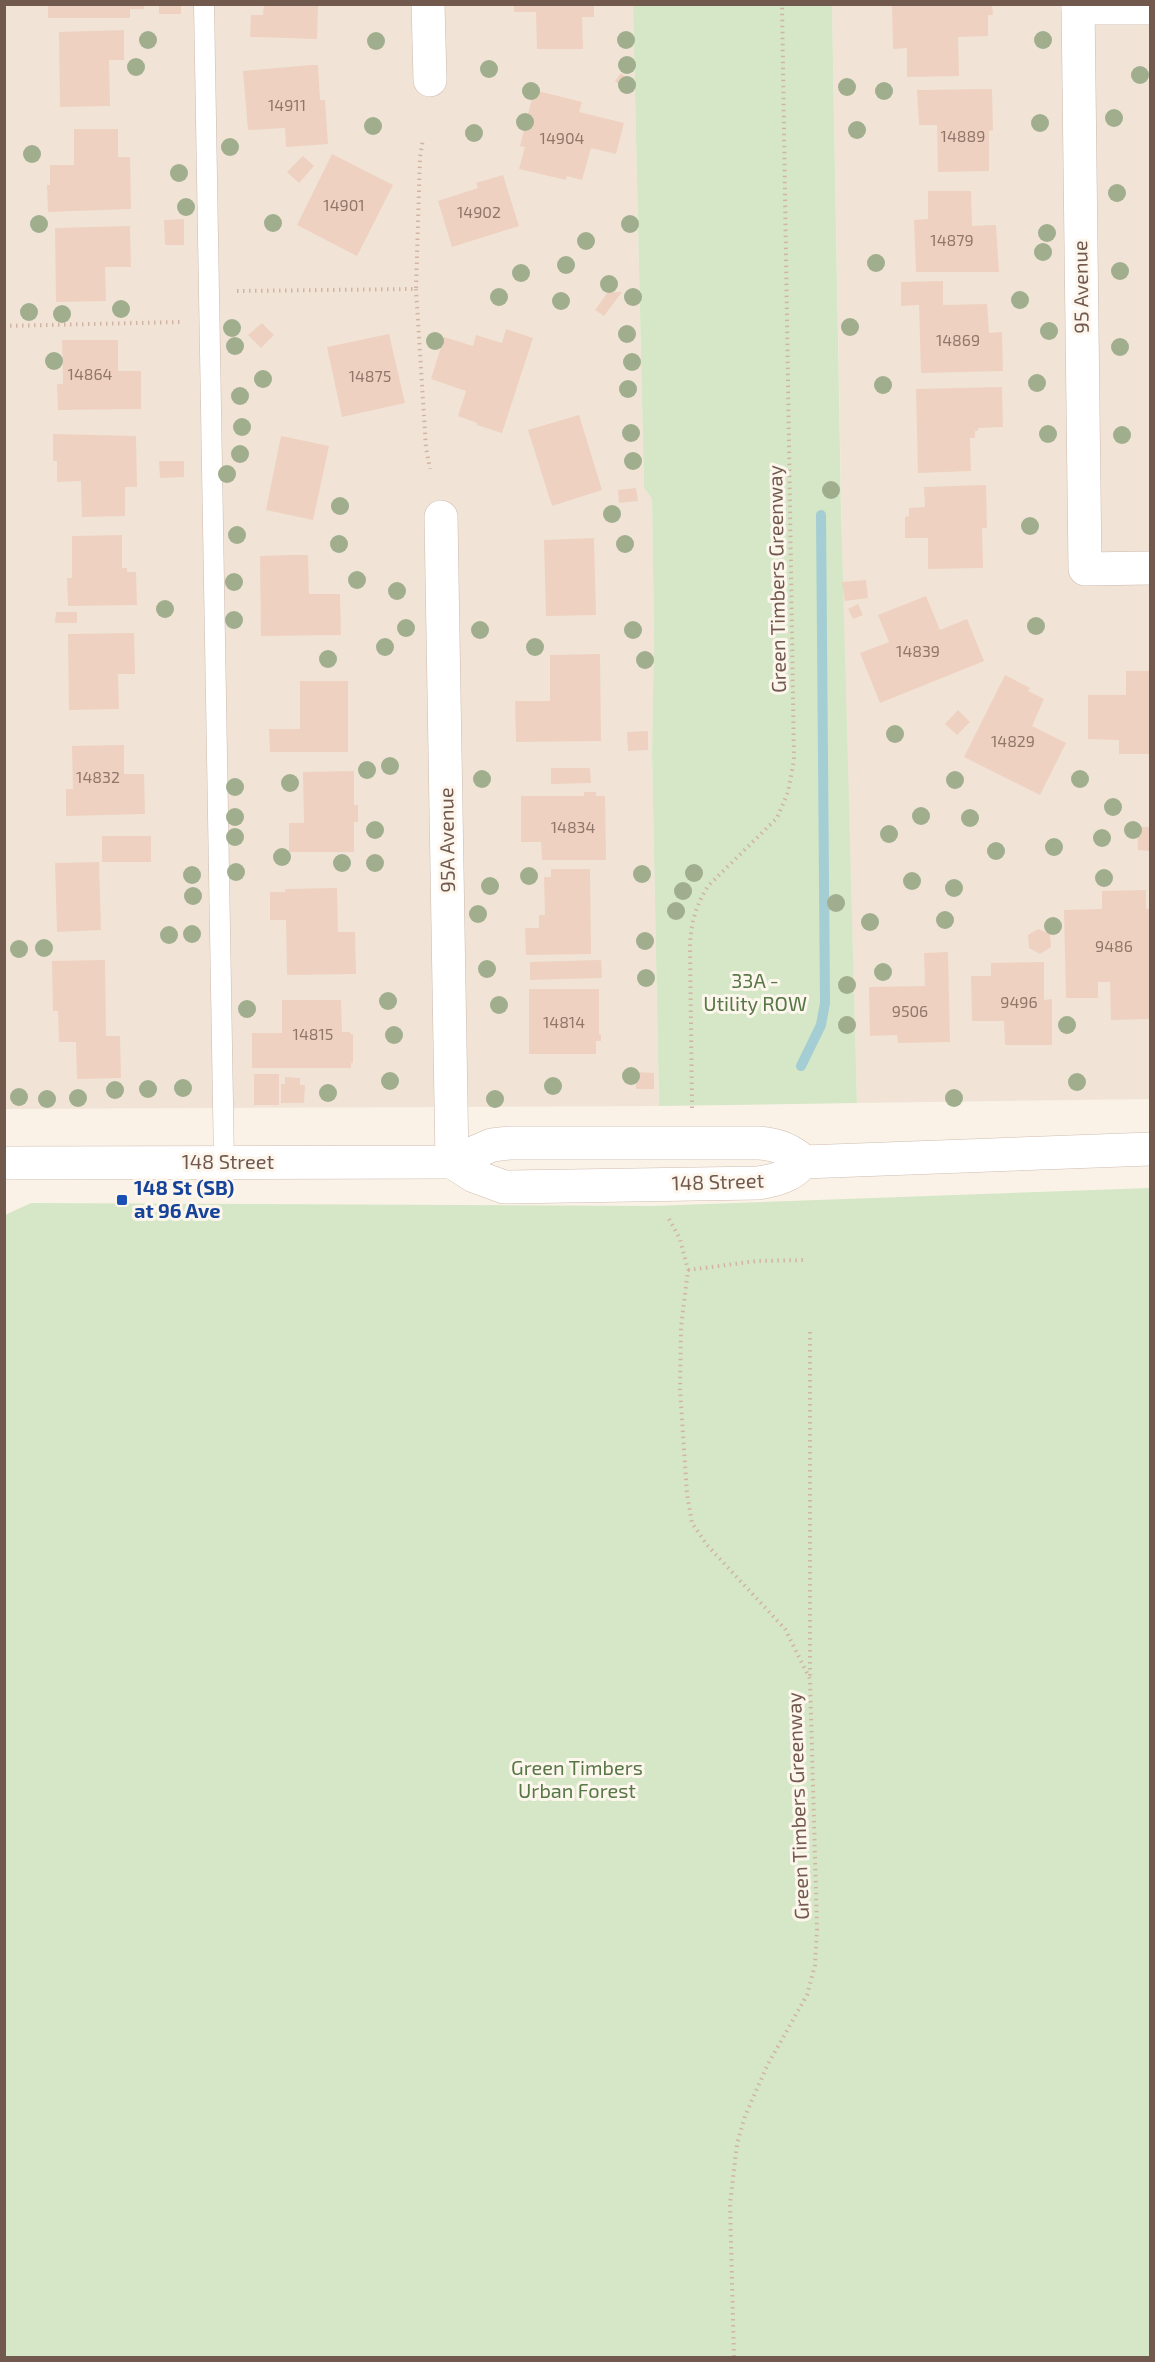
<svg xmlns="http://www.w3.org/2000/svg" width="1155" height="2362" font-family="'Exo 2',sans-serif">
<style>
.residential{fill:#f1e4d6}
.green{fill:#d5e7c6}
.lines{fill:none;stroke-linecap:round;stroke-linejoin:round}
.stream{stroke:#a4ced3;stroke-width:10}
.building{fill:#eed1c1}
.lane-casing{stroke:#ccbaae;stroke-width:21}
.street-casing{stroke:#ccbaae;stroke-width:34}
.secondary-casing{stroke:#d0bcaf;stroke-width:34}
.path{stroke:#d2b4a4;stroke-width:4;stroke-dasharray:1.5 4.5;stroke-linecap:butt}
.lane{stroke:#fff;stroke-width:20}
.street{stroke:#fff;stroke-width:33}
.secondary{stroke:#fff;stroke-width:33}
.tree{fill:#a0ae8e}
.transit-dot{fill:#1a4fb4;stroke:#fdf6ed;stroke-width:2}
.labels{text-anchor:middle;stroke-width:6;stroke-linejoin:round;paint-order:stroke}
.number-label{font-size:16px;fill:#91776a}
.street-label{font-size:20px;fill:#72594d;stroke:#fdf6ed}
.park-label{font-size:20px;fill:#577746;stroke:#fdf6ed}
.transit-label{font-size:20px;font-weight:bold;fill:#164399;stroke:#fdf6ed;text-anchor:start}
</style>
<rect width="100%" height="100%" fill="#faf2e7"/>
<!-- residential -->
<g class="residential">
<polygon points="4,5 633,5 644,488 652,499 654,637 652,753 659,1106 5,1109"/>
<polygon points="832,5 1150,5 1150,1099 857,1103 849,819 847,818"/>
</g>
<!-- green -->
<g class="green">
<polygon points="633,5 832,5 841,506 857,1103 659,1106 652,753 654,637 652,499 644,488"/>
<polygon points="1150,1188 1150,2357 5,2357 5,1215 31,1203 652,1206"/>
</g>
<g class="lines">
<!-- stream -->
<polyline class="stream" points="801,1066 821,1025 825,1003 821,515"/>
</g>
<!-- building -->
<g class="building">
<polygon points="48,4 144,4 144,9 130,9 130,18 48,18"/>
<polygon points="264,4 318,4 317,39 250,37 251,15 263,15"/>
<polygon points="514,4 594,4 594,17 582,17 583,49 537,49 536,12 514,12"/>
<polygon points="892,4 992,4 993,15 988,15 988,36 958,37 959,76 907,77 907,48 893,49"/>
<rect x="159" y="5" width="22" height="9"/>
<polygon points="124,30 124,60 109,60 110,106 60,107 59,32"/>
<polygon points="312,65 318,65 320,100 325,100 328,144 286,147 285,128 248,130 243,71"/>
<polygon points="621,73 628,79 622,87 615,81"/>
<polygon points="992,89 993,130 989,131 989,171 938,172 937,125 919,125 917,90"/>
<polygon points="534,90 582,102 579,112 624,123 616,154 591,148 582,180 567,176 566,180 519,169 525,147 520,146"/>
<polygon points="74,129 118,129 118,157 130,157 131,209 48,212 47,185 50,185 50,165 74,165"/>
<polygon points="332,154 393,185 357,256 297,225"/>
<polygon points="303,156 314,166 299,183 287,172"/>
<polygon points="503,175 519,226 452,247 438,201 478,188 476,183"/>
<polygon points="928,191 971,191 972,226 996,225 999,272 916,272 914,220 928,219"/>
<polygon points="184,219 184,245 165,245 164,220"/>
<polygon points="130,226 131,267 105,267 106,301 56,302 55,228"/>
<polygon points="943,281 943,305 987,304 989,333 1002,332 1003,371 921,373 919,305 901,306 901,282"/>
<polygon points="608,292 622,292 604,316 595,310"/>
<polygon points="262,323 274,335 261,348 248,335"/>
<polygon points="506,329 533,338 502,433 477,425 477,423 458,416 466,391 431,379 444,337 473,346 476,335 502,343"/>
<polygon points="389,334 405,403 342,417 327,347"/>
<polygon points="62,340 118,340 118,371 141,371 141,409 58,410 57,384 63,384"/>
<polygon points="1002,387 1003,427 978,428 978,431 975,431 975,438 970,438 971,471 918,473 916,389"/>
<polygon points="579,415 602,490 552,506 528,430"/>
<polygon points="53,434 136,436 137,487 125,487 125,516 82,517 81,481 57,482 57,461 53,461"/>
<polygon points="281,436 329,446 313,520 266,510"/>
<polygon points="159,461 184,461 184,477 160,478"/>
<polygon points="986,485 987,528 982,528 983,568 928,569 928,538 905,538 905,517 909,516 909,508 925,507 924,487"/>
<polygon points="636,488 638,501 619,503 618,490"/>
<polygon points="122,535 122,568 127,568 127,572 136,572 137,605 68,606 67,578 72,578 72,536"/>
<polygon points="594,538 596,615 546,616 544,540"/>
<polygon points="292,555 308,555 309,594 340,594 341,635 261,636 260,556"/>
<polygon points="866,580 868,598 845,601 842,582"/>
<polygon points="926,596 940,630 967,619 984,661 880,703 860,653 889,642 878,615"/>
<polygon points="858,604 863,615 853,619 848,609"/>
<polygon points="56,612 77,612 77,623 55,623"/>
<polygon points="134,633 135,674 118,674 119,709 69,710 68,634"/>
<polygon points="600,654 601,741 516,742 515,701 550,701 550,655"/>
<polygon points="1126,671 1150,671 1150,754 1119,754 1119,740 1088,739 1088,695 1126,695"/>
<polygon points="1005,675 1030,688 1028,691 1044,699 1032,726 1066,743 1040,795 964,757"/>
<polygon points="300,681 348,681 348,752 270,752 269,729 300,729"/>
<polygon points="958,710 970,722 957,735 945,724"/>
<polygon points="648,731 648,750 628,751 627,732"/>
<polygon points="124,745 124,774 144,774 145,814 66,816 66,789 73,789 72,746"/>
<polygon points="551,768 590,768 591,783 551,784"/>
<polygon points="354,771 354,805 358,805 358,822 354,822 354,852 289,852 289,823 304,823 303,772"/>
<polygon points="584,792 596,792 596,796 605,796 606,860 542,860 541,842 521,842 521,796 584,796"/>
<polygon points="1137,827 1150,827 1150,851 1138,850"/>
<rect x="102" y="836" width="49" height="26"/>
<polygon points="99,862 101,930 57,932 55,863"/>
<polygon points="551,869 590,869 591,954 526,955 525,928 539,928 539,915 545,915 544,877 551,877"/>
<polygon points="337,888 338,932 355,932 356,974 287,975 286,920 270,920 270,892 285,892 285,889"/>
<polygon points="1146,890 1146,909 1150,909 1150,1019 1111,1020 1110,982 1098,982 1098,998 1066,998 1064,910 1102,909 1102,891"/>
<polygon points="1038,929 1050,934 1051,947 1040,954 1029,948 1028,935"/>
<polygon points="948,952 950,1042 898,1043 897,1035 870,1036 869,987 925,986 924,953"/>
<polygon points="105,960 106,1036 120,1036 121,1078 77,1079 76,1042 59,1042 58,1011 53,1011 52,961"/>
<polygon points="601,960 602,978 530,980 530,962"/>
<polygon points="1044,962 1044,1000 1052,999 1052,1045 1005,1045 1004,1021 972,1021 971,976 991,976 991,963"/>
<polygon points="529,989 599,989 599,1034 601,1035 601,1041 596,1041 596,1054 529,1054"/>
<polygon points="282,1000 341,1000 342,1032 350,1032 350,1034 353,1034 353,1063 351,1063 351,1068 252,1068 252,1033 282,1033"/>
<polygon points="636,1072 654,1073 654,1089 636,1089"/>
<rect x="254" y="1074" width="25" height="31"/>
<polygon points="285,1077 300,1078 300,1085 305,1085 304,1103 281,1103 281,1084 285,1084"/>
</g>
<g class="lines">
<!-- lane casing -->
<g class="lane-casing">
<polyline id="lane" points="204,4 224,1162"/>
</g>
<!-- street casing -->
<g class="street-casing">
<g id="street">
<polyline points="428,4 430,80"/>
<polyline points="1078,4 1085,569 1150,568"/>
<polyline points="1078,8 1150,8"/>
<polyline points="441,517 452,1162"/>
</g>
</g>
<!-- secondary casing -->
<g class="secondary-casing">
<g id="secondary">
<path d="M 452,1162 L 474,1176 L 504,1187 L 758,1183 C 777,1180 791,1176 804,1162 L 1150,1149"/>
<path d="M 4,1163 L 452,1162 L 492,1145 L 510,1143 L 759,1143 C 776,1144 791,1149 804,1162"/>
</g>
</g>
<!-- path -->
<g class="path">
<polyline points="416,289 426,448 430,469"/>
<polyline points="237,291 416,289 420,157 423,139"/>
<polyline points="4,326 181,322"/>
<path d="M 692,1108 L 690,945 C 691,923 696,905 708,886 L 777,818 L 788,792 L 794,760 L 782,4"/>
<polyline points="669,1219 680,1239 688,1270 681,1327 680,1389 687,1494 692,1523 707,1545 785,1629 810,1679 817,1929 815,1965 807,1995 768,2064 745,2116 737,2144 730,2204 734,2358"/>
<polyline points="688,1270 757,1261 807,1260"/>
<polyline points="810,1332 810,1676"/>
</g>
<!-- lane -->
<use href="#lane" class="lane"/>
<!-- street -->
<use href="#street" class="street"/>
<!-- secondary -->
<use href="#secondary" class="secondary"/>
</g>
<!-- trees -->
<g class="tree">
<circle cx="148" cy="40" r="9"/>
<circle cx="626" cy="40" r="9"/>
<circle cx="1043" cy="40" r="9"/>
<circle cx="376" cy="41" r="9"/>
<circle cx="627" cy="65" r="9"/>
<circle cx="136" cy="67" r="9"/>
<circle cx="489" cy="69" r="9"/>
<circle cx="1140" cy="75" r="9"/>
<circle cx="627" cy="85" r="9"/>
<circle cx="847" cy="87" r="9"/>
<circle cx="531" cy="91" r="9"/>
<circle cx="884" cy="91" r="9"/>
<circle cx="1114" cy="118" r="9"/>
<circle cx="525" cy="122" r="9"/>
<circle cx="1040" cy="123" r="9"/>
<circle cx="373" cy="126" r="9"/>
<circle cx="857" cy="130" r="9"/>
<circle cx="474" cy="133" r="9"/>
<circle cx="230" cy="147" r="9"/>
<circle cx="32" cy="154" r="9"/>
<circle cx="179" cy="173" r="9"/>
<circle cx="1117" cy="193" r="9"/>
<circle cx="186" cy="207" r="9"/>
<circle cx="273" cy="223" r="9"/>
<circle cx="39" cy="224" r="9"/>
<circle cx="630" cy="224" r="9"/>
<circle cx="1047" cy="233" r="9"/>
<circle cx="586" cy="241" r="9"/>
<circle cx="1043" cy="252" r="9"/>
<circle cx="876" cy="263" r="9"/>
<circle cx="566" cy="265" r="9"/>
<circle cx="1120" cy="271" r="9"/>
<circle cx="521" cy="273" r="9"/>
<circle cx="609" cy="284" r="9"/>
<circle cx="499" cy="297" r="9"/>
<circle cx="633" cy="297" r="9"/>
<circle cx="1020" cy="300" r="9"/>
<circle cx="561" cy="301" r="9"/>
<circle cx="121" cy="309" r="9"/>
<circle cx="29" cy="312" r="9"/>
<circle cx="62" cy="314" r="9"/>
<circle cx="850" cy="327" r="9"/>
<circle cx="232" cy="328" r="9"/>
<circle cx="1049" cy="331" r="9"/>
<circle cx="627" cy="334" r="9"/>
<circle cx="435" cy="341" r="9"/>
<circle cx="235" cy="346" r="9"/>
<circle cx="1120" cy="347" r="9"/>
<circle cx="54" cy="361" r="9"/>
<circle cx="632" cy="362" r="9"/>
<circle cx="263" cy="379" r="9"/>
<circle cx="1037" cy="383" r="9"/>
<circle cx="883" cy="385" r="9"/>
<circle cx="628" cy="389" r="9"/>
<circle cx="240" cy="396" r="9"/>
<circle cx="242" cy="427" r="9"/>
<circle cx="631" cy="433" r="9"/>
<circle cx="1048" cy="434" r="9"/>
<circle cx="1122" cy="435" r="9"/>
<circle cx="240" cy="454" r="9"/>
<circle cx="633" cy="461" r="9"/>
<circle cx="227" cy="474" r="9"/>
<circle cx="831" cy="490" r="9"/>
<circle cx="340" cy="506" r="9"/>
<circle cx="612" cy="514" r="9"/>
<circle cx="1030" cy="526" r="9"/>
<circle cx="237" cy="535" r="9"/>
<circle cx="339" cy="544" r="9"/>
<circle cx="625" cy="544" r="9"/>
<circle cx="357" cy="580" r="9"/>
<circle cx="234" cy="582" r="9"/>
<circle cx="397" cy="591" r="9"/>
<circle cx="165" cy="609" r="9"/>
<circle cx="234" cy="620" r="9"/>
<circle cx="1036" cy="626" r="9"/>
<circle cx="406" cy="628" r="9"/>
<circle cx="480" cy="630" r="9"/>
<circle cx="633" cy="630" r="9"/>
<circle cx="385" cy="647" r="9"/>
<circle cx="535" cy="647" r="9"/>
<circle cx="328" cy="659" r="9"/>
<circle cx="645" cy="660" r="9"/>
<circle cx="895" cy="734" r="9"/>
<circle cx="390" cy="766" r="9"/>
<circle cx="367" cy="770" r="9"/>
<circle cx="482" cy="779" r="9"/>
<circle cx="1080" cy="779" r="9"/>
<circle cx="955" cy="780" r="9"/>
<circle cx="290" cy="783" r="9"/>
<circle cx="235" cy="787" r="9"/>
<circle cx="1113" cy="807" r="9"/>
<circle cx="921" cy="816" r="9"/>
<circle cx="235" cy="817" r="9"/>
<circle cx="970" cy="818" r="9"/>
<circle cx="375" cy="830" r="9"/>
<circle cx="1133" cy="830" r="9"/>
<circle cx="889" cy="834" r="9"/>
<circle cx="235" cy="837" r="9"/>
<circle cx="1102" cy="838" r="9"/>
<circle cx="1054" cy="847" r="9"/>
<circle cx="996" cy="851" r="9"/>
<circle cx="282" cy="857" r="9"/>
<circle cx="342" cy="863" r="9"/>
<circle cx="375" cy="863" r="9"/>
<circle cx="236" cy="872" r="9"/>
<circle cx="694" cy="873" r="9"/>
<circle cx="642" cy="874" r="9"/>
<circle cx="192" cy="875" r="9"/>
<circle cx="529" cy="876" r="9"/>
<circle cx="1104" cy="878" r="9"/>
<circle cx="912" cy="881" r="9"/>
<circle cx="490" cy="886" r="9"/>
<circle cx="954" cy="888" r="9"/>
<circle cx="683" cy="891" r="9"/>
<circle cx="193" cy="896" r="9"/>
<circle cx="836" cy="903" r="9"/>
<circle cx="676" cy="911" r="9"/>
<circle cx="478" cy="914" r="9"/>
<circle cx="945" cy="920" r="9"/>
<circle cx="870" cy="922" r="9"/>
<circle cx="1053" cy="926" r="9"/>
<circle cx="192" cy="934" r="9"/>
<circle cx="169" cy="935" r="9"/>
<circle cx="645" cy="941" r="9"/>
<circle cx="44" cy="948" r="9"/>
<circle cx="19" cy="949" r="9"/>
<circle cx="487" cy="969" r="9"/>
<circle cx="883" cy="972" r="9"/>
<circle cx="646" cy="978" r="9"/>
<circle cx="847" cy="985" r="9"/>
<circle cx="388" cy="1001" r="9"/>
<circle cx="499" cy="1005" r="9"/>
<circle cx="247" cy="1009" r="9"/>
<circle cx="847" cy="1025" r="9"/>
<circle cx="1067" cy="1025" r="9"/>
<circle cx="394" cy="1035" r="9"/>
<circle cx="631" cy="1076" r="9"/>
<circle cx="390" cy="1081" r="9"/>
<circle cx="1077" cy="1082" r="9"/>
<circle cx="553" cy="1086" r="9"/>
<circle cx="183" cy="1088" r="9"/>
<circle cx="148" cy="1089" r="9"/>
<circle cx="115" cy="1090" r="9"/>
<circle cx="328" cy="1093" r="9"/>
<circle cx="19" cy="1097" r="9"/>
<circle cx="78" cy="1098" r="9"/>
<circle cx="954" cy="1098" r="9"/>
<circle cx="47" cy="1099" r="9"/>
<circle cx="495" cy="1099" r="9"/>
</g>
<!-- markers -->
<rect class="transit-dot" x="116" y="1194" width="12" height="12" rx="3"/>
<g class="labels">
<!-- number labels -->
<g class="number-label">
<text x="287" y="111">14911</text>
<text x="963" y="142">14889</text>
<text x="562" y="144">14904</text>
<text x="344" y="211">14901</text>
<text x="479" y="218">14902</text>
<text x="952" y="246">14879</text>
<text x="958" y="346">14869</text>
<text x="90" y="380">14864</text>
<text x="370" y="382">14875</text>
<text x="918" y="657">14839</text>
<text x="1013" y="747">14829</text>
<text x="98" y="783">14832</text>
<text x="573" y="833">14834</text>
<text x="1114" y="952">9486</text>
<text x="1019" y="1008">9496</text>
<text x="910" y="1017">9506</text>
<text x="564" y="1028">14814</text>
<text x="313" y="1040">14815</text>
</g>
<!-- street labels -->
<g class="street-label">
<text transform="translate(1081 287) rotate(-91)" y="7">95 Avenue</text>
<text transform="translate(777 579) rotate(-91)" y="7">Green Timbers Greenway</text>
<text transform="translate(447 840) rotate(-91)" y="7">95A Avenue</text>
<text x="228" y="1169">148 Street</text>
<text transform="translate(718 1182) rotate(-2)" y="7">148 Street</text>
<text transform="translate(798 1806) rotate(-92)" y="7">Green Timbers Greenway</text>
</g>
<!-- park labels -->
<g class="park-label">
<text x="755" y="988">33A -<tspan x="755" dy="23">Utility ROW</tspan></text>
<text x="577" y="1775">Green Timbers<tspan x="577" dy="23">Urban Forest</tspan></text>
</g>
<!-- transit labels -->
<g class="transit-label">
<text x="134" y="1195">148 St (SB)<tspan x="134" dy="23">at 96 Ave</tspan></text>
</g>
</g>
<!-- border -->
<rect width="1155" height="2362" fill="none" stroke="#72594d" stroke-width="12"/>
</svg>
